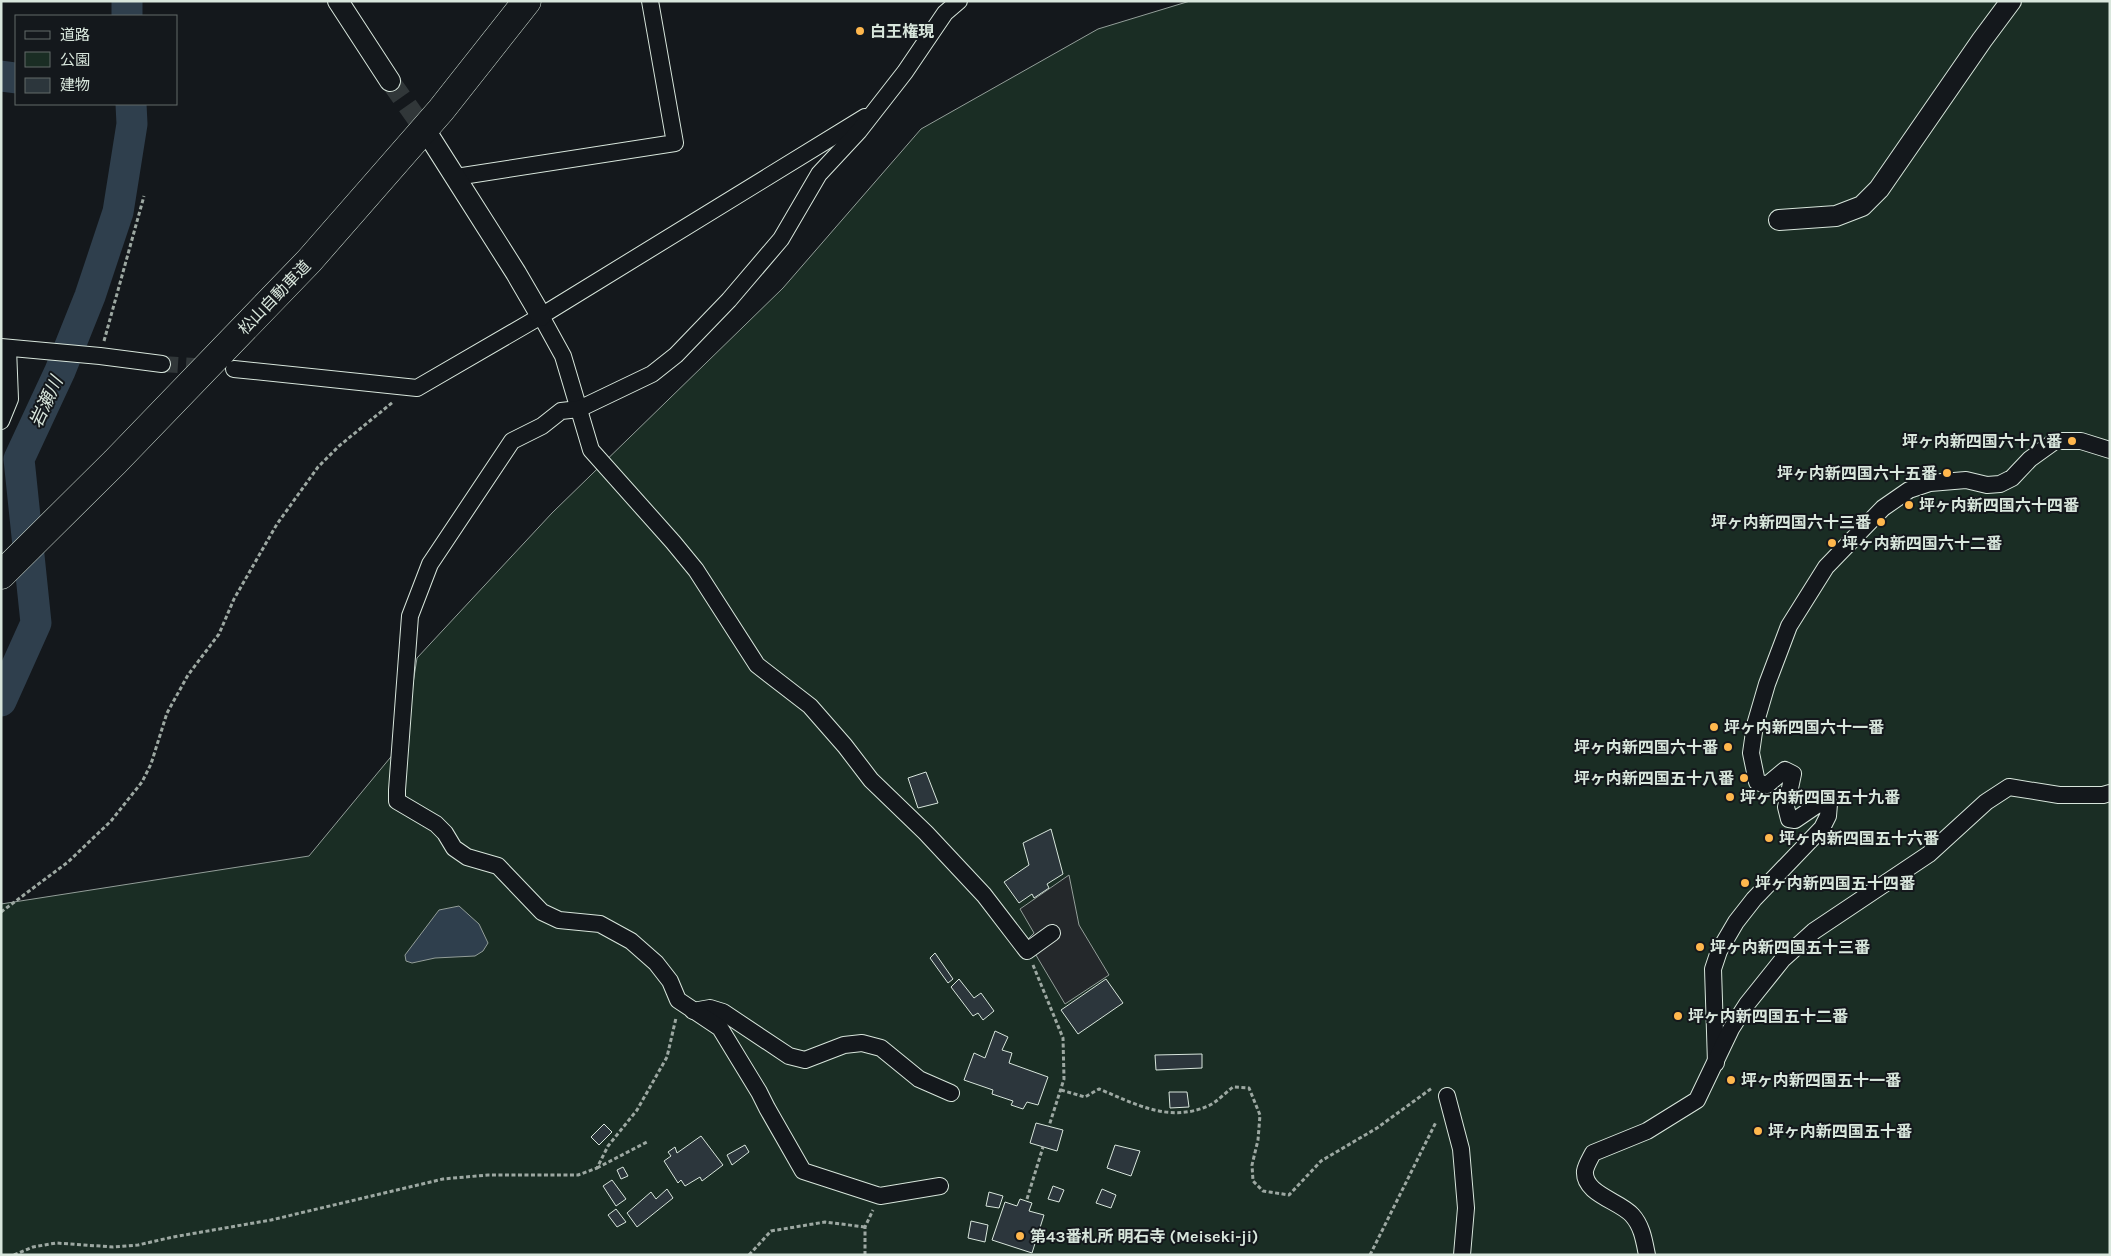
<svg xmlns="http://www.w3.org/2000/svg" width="2111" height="1256" font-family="Karla,'Noto Sans JP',sans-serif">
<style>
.green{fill:#1a2d24;stroke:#939e99}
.parking{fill:#24282b;stroke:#939e99}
.water{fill:#2f3f4d;stroke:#939e99}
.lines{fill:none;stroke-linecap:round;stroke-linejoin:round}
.river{stroke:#2f3f4d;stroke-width:31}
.building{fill:#2c363c;stroke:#d8e6dc}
.minor-tunnel{stroke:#313739;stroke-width:16;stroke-dasharray:16 8;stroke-linecap:butt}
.tertiary-tunnel{stroke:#313739;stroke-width:20;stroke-dasharray:20 10;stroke-linecap:butt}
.minor-casing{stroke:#d8e6dc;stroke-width:18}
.tertiary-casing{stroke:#d8e6dc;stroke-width:22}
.motorway-casing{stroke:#d8e6dc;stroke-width:29}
.path{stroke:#9da8a2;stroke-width:3;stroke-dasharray:4 2.5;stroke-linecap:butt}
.minor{stroke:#14181c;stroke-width:16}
.tertiary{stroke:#14181c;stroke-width:20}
.motorway{stroke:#14181c;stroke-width:28}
.poi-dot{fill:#ffb74d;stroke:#14181c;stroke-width:2}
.labels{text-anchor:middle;stroke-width:4;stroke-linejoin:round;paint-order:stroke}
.poi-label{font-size:16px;font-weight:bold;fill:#d8e6dc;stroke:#14181c;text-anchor:start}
.street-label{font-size:16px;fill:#d8e6dc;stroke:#14181c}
.water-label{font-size:18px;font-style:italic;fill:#d8e6dc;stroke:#14181c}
</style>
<rect width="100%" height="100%" fill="#14181c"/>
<!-- green -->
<polygon class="green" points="1190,1 2110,1 2110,1255 1,1255 1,904 309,856 404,741 417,658 552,513 783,288 921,129 1098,29"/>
<!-- parking -->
<polygon class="parking" points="1069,875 1079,925 1109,975 1065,1004 1027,940 1034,933 1020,909"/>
<!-- water -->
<polygon class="water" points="459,906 479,924 488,943 483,951 475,956 435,958 412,963 406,961 405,955 439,910"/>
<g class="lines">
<!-- river -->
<g class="river">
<polyline points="127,1 127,16"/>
<polyline points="1,76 16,78"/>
<polyline points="1,701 36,623 19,459 60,371 90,296 118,212 132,124 131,104"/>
</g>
</g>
<!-- building -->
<g class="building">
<polygon points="926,772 938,803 918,808 908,778"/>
<polygon points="1051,829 1063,874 1047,884 1049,888 1034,898 1032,894 1019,903 1004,882 1029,865 1023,843"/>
<polygon points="935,953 953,979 948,983 930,958"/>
<polygon points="959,979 974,998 981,993 994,1011 983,1020 978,1013 973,1016 951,987"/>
<polygon points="1106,979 1123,1003 1078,1034 1061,1010"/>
<polygon points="995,1031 1008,1037 1002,1050 1012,1053 1009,1063 1048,1077 1038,1105 1027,1102 1023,1109 1011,1105 1013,1101 992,1094 993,1090 964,1080 974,1053 985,1058"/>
<polygon points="1202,1054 1202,1068 1156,1070 1155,1055"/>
<polygon points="1169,1092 1187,1092 1189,1107 1170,1108"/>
<polygon points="1036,1123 1063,1130 1057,1151 1030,1143"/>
<polygon points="604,1124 612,1132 599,1145 591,1137"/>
<polygon points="701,1136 723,1165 702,1181 700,1177 685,1186 681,1180 678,1183 664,1161 671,1156 668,1152 675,1147 677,1153"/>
<polygon points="745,1145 749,1152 732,1165 727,1155"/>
<polygon points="1115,1145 1140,1151 1131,1176 1107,1168"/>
<polygon points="623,1167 628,1176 621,1179 617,1170"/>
<polygon points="612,1180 626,1199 616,1206 603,1186"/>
<polygon points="1053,1186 1064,1190 1059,1202 1048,1199"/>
<polygon points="667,1189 673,1198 637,1227 627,1213 651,1192 656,1199"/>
<polygon points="1102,1189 1116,1195 1111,1208 1096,1203"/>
<polygon points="989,1192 1003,1196 999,1208 986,1206"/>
<polygon points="1020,1199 1032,1203 1029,1211 1044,1215 1032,1253 992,1240 1005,1202 1017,1206"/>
<polygon points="616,1209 626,1222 617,1227 608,1215"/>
<polygon points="971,1221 988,1225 985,1242 968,1238"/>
</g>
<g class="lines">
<!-- minor-tunnel -->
<polyline class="minor-tunnel" points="162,364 209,367"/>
<!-- tertiary-tunnel -->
<polyline class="tertiary-tunnel" points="390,81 431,139"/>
<!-- minor casing -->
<g class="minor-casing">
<g id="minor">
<polyline points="456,177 675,143 650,1"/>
<polyline points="541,316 563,356 591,450 673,542 696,570 757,665 810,706 845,746 871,780 926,833 984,895 1027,951 1052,933"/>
<polyline points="1,347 100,356 162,364"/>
<polyline points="234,369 417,388 541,316 865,117"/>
<polyline points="1,421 10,399 8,348"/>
<polyline points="693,1011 710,1008 723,1012 789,1056 805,1060 844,1045 862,1043 881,1048 919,1079 951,1093"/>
<polyline points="1716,1063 1713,969 1719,951 1736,922 1754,899 1822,828 1828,816 1829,804 1820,803 1795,820 1789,819 1786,807 1793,774 1785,770 1767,785 1757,782 1751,753 1755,725 1767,684 1789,626 1826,567 1883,508 1909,490 1930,483 1966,480 1987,485 2000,484 2012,478 2030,459 2055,441 2081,441 2110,450"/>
<polyline points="1447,1096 1461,1149 1466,1208 1462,1255"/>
<polyline points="940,1186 880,1196 803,1171 767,1108 759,1092 720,1028 678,1000 670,981 656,963 631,941 600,924 559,920 542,912 498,866 467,857 454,848 445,833 436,824 397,801 397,790 410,616 430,564 512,441 542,426 561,411 579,409 652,374 676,355 729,300 781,239 819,174 859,131 905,72 945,13 959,1"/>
<path d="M 1647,1255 C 1644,1240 1642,1226 1632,1215 C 1620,1201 1583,1194 1585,1171 C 1586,1165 1590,1159 1593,1153 L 1647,1131 L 1697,1100 L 1731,1029 L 1747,1004 L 1783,959 L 1814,931 L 1929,854 L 1986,802 L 2009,787 L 2059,795 L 2103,795 L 2110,793"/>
</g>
</g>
<!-- tertiary casing -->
<g class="tertiary-casing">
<g id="tertiary">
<polyline points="338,1 390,81"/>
<polyline points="431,139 516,273 541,316"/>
<polyline points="1779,220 1836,216 1862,206 1879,189 1982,40 2011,1"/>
</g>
</g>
<!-- motorway casing -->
<g class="motorway-casing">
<polyline id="motorway" points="1,575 115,462 309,261 441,110 527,1"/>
</g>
<!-- path -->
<g class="path">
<polyline points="104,341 144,196"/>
<polyline points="1,912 68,862 111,821 142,782 151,764 167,713 188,675 219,634 234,599 277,524 318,467 339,446 393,402"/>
<polyline points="1033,965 1063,1038 1064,1079 1049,1126"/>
<path d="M 1061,1090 L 1085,1097 L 1099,1089 C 1136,1104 1168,1123 1208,1106 C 1217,1102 1225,1093 1233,1087 L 1249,1088 L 1260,1115 L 1258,1140 L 1252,1165 L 1253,1181 L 1263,1191 L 1289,1195 L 1321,1161 L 1377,1128 L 1432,1088"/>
<polyline points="597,1168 647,1142"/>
<polyline points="1027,1199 1043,1147"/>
<polyline points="14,1255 33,1247 56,1243 113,1247 138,1245 173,1237 271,1220 443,1179 488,1175 578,1175 597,1168 608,1146 637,1110 667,1057 676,1018"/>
<polyline points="749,1255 771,1231 825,1222 865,1227"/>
<polyline points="865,1255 865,1227 873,1210"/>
<polyline points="1370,1255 1436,1122"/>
</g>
<!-- minor -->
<use href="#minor" class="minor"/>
<!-- tertiary -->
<use href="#tertiary" class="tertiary"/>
<!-- motorway -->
<use href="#motorway" class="motorway"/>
</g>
<!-- markers -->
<g class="poi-dot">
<circle cx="860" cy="31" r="5"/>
<circle cx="2072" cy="441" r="5"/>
<circle cx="1947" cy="473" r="5"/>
<circle cx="1909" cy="505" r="5"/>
<circle cx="1881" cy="522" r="5"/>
<circle cx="1832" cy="543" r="5"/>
<circle cx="1714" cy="727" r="5"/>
<circle cx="1728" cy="747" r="5"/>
<circle cx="1744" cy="778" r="5"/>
<circle cx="1730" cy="797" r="5"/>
<circle cx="1769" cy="838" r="5"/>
<circle cx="1745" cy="883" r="5"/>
<circle cx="1700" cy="947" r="5"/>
<circle cx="1678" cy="1016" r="5"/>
<circle cx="1731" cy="1080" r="5"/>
<circle cx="1758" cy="1131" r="5"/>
<circle cx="1020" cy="1236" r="5"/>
</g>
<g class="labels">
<!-- poi labels -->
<g class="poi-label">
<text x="870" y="37">白王権現</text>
<text x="2062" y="447" text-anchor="end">坪ヶ内新四国六十八番</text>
<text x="1937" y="479" text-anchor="end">坪ヶ内新四国六十五番</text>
<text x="1919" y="511">坪ヶ内新四国六十四番</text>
<text x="1871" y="528" text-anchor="end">坪ヶ内新四国六十三番</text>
<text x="1842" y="549">坪ヶ内新四国六十二番</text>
<text x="1724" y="733">坪ヶ内新四国六十一番</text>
<text x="1718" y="753" text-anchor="end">坪ヶ内新四国六十番</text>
<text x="1734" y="784" text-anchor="end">坪ヶ内新四国五十八番</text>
<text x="1740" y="803">坪ヶ内新四国五十九番</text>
<text x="1779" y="844">坪ヶ内新四国五十六番</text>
<text x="1755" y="889">坪ヶ内新四国五十四番</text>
<text x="1710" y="953">坪ヶ内新四国五十三番</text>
<text x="1688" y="1022">坪ヶ内新四国五十二番</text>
<text x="1741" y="1086">坪ヶ内新四国五十一番</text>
<text x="1768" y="1137">坪ヶ内新四国五十番</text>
<text x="1030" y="1242">第43番札所 明石寺 (Meiseki-ji)</text>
</g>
<!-- street labels -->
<g class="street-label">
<text transform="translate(274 297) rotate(-46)" y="6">松山自動車道</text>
</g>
<!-- water labels -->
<g class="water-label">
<text transform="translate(46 402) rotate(-65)" y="6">岩瀬川</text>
</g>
</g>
<!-- border -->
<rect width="2111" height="1256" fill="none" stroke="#d8e6dc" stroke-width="5"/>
<!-- legend -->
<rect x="15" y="15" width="162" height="90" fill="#14181c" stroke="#626a69"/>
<rect x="25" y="31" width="25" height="8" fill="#14181c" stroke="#626a69"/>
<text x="60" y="40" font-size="15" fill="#d8e6dc">道路</text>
<rect x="25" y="52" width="25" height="15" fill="#1a2d24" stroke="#626a69"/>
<text x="60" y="65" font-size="15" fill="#d8e6dc">公園</text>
<rect x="25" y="78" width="25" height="15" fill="#2c363c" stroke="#626a69"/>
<text x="60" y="90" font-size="15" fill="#d8e6dc">建物</text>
</svg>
